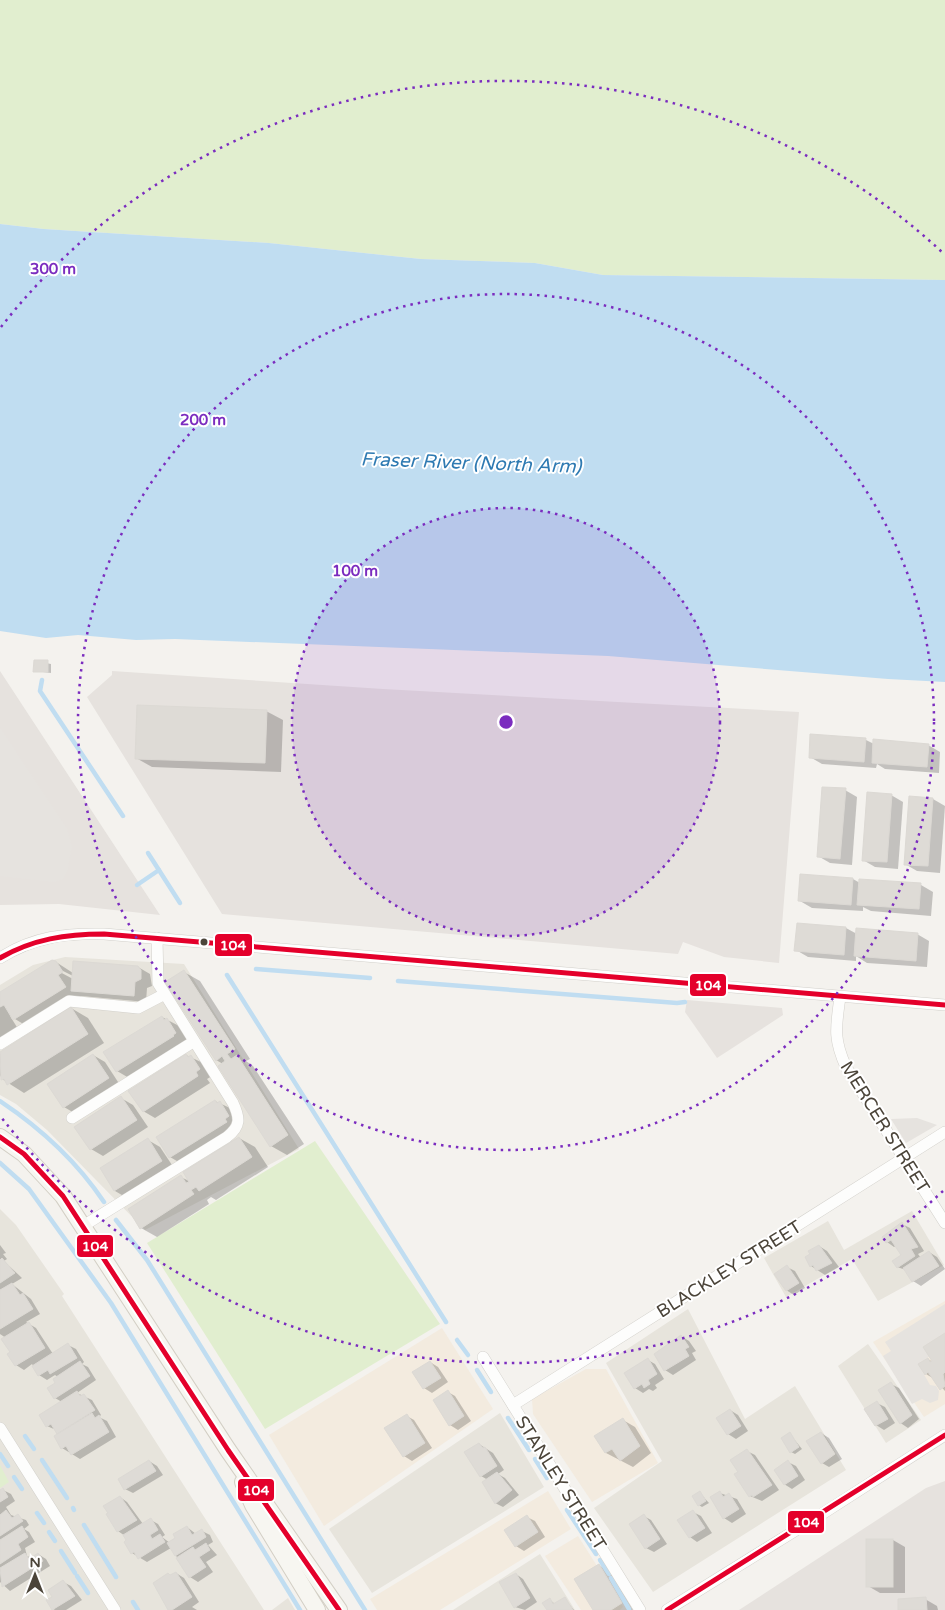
<svg xmlns="http://www.w3.org/2000/svg" width="945" height="1610" font-family="'Varela Round',sans-serif">
<style>
.residential{fill:#e7e4dc}
.commercial{fill:#f3ebdf}
.industrial{fill:#e6e2de}
.green{fill:#e1eecf}
.parking{fill:#e6e3df}
.water{fill:#c0ddf1}
.shadow{fill:#0003;fill-rule:evenodd}
.lines{fill:none;stroke-linecap:round;stroke-linejoin:round}
.stream{stroke:#c0ddf1;stroke-width:4.5}
.building{fill:#dedbd6;stroke:#dcd9d4}
.street-casing{stroke:#d2d0cb;stroke-width:12}
.secondary-casing{stroke:#d3cfc5;stroke-width:18}
.street{stroke:#fdfdfc;stroke-width:11}
.secondary{stroke:#f7f6f1;stroke-width:16}
.bus-1-casing{stroke:#fff;stroke-width:9}
.bus-1{stroke:#e4002b;stroke-width:5}
.ring{fill:none;stroke:#7b2cbf;stroke-width:2.5;stroke-dasharray:2.5 5}
.bus-dot{fill:#4b4439;stroke:#fff;stroke-width:2}
.labels{text-anchor:middle;stroke-width:4;stroke-linejoin:round;paint-order:stroke}
.street-label{font-size:18px;fill:#4b4439;stroke:#fff}
.water-label{font-size:19px;font-style:italic;fill:#2e7ab2;stroke:#fff}
.centre{fill:#7b2cbf;stroke:#fff;stroke-width:2.5}
.ring-label{font-size:15px;text-anchor:middle;font-weight:bold;fill:#7b2cbf;stroke:#fff;stroke-width:4;stroke-linejoin:round;paint-order:stroke}
.line-badge{stroke:#fff;stroke-width:2}
.badge-label{font-size:14px;text-anchor:middle;font-weight:bold;fill:#fff}
</style>
<rect width="100%" height="100%" fill="#f4f2ee"/>
<!-- residential -->
<g class="residential">
<polygon points="65,957 184,964 299,1149 145,1230 47,1130 16,1104 0,1095 0,985 33,965"/>
<polygon points="0,1209 16,1225 64,1294 62,1296 264,1610 0,1610"/>
<polygon points="912,1211 944,1265 878,1301 852,1259 786,1297 764,1258 828,1221 844,1250"/>
<polygon points="688,1309 745,1419 795,1386 846,1470 653,1592 594,1508 662,1461 606,1363"/>
<polygon points="868,1344 921,1420 886,1443 838,1366"/>
<polygon points="500,1413 544,1487 372,1593 329,1529"/>
<polygon points="540,1554 575,1610 453,1610"/>
<polygon points="288,1598 295,1610 272,1610"/>
</g>
<!-- commercial -->
<g class="commercial">
<polygon points="945,1301 945,1404 924,1417 873,1342"/>
<polygon points="442,1328 493,1409 324,1526 269,1435"/>
<polygon points="586,1369 606,1369 658,1463 592,1502 533,1414 532,1399"/>
<polygon points="548,1491 571,1529 440,1610 377,1610 370,1599"/>
<polygon points="578,1536 623,1607 620,1610 581,1610 545,1556"/>
</g>
<!-- industrial -->
<g class="industrial">
<polygon points="0,671 160,915 59,904 0,905"/>
<polygon points="112,671 383,689 799,712 779,963 724,957 683,942 678,954 222,914 87,697 112,675"/>
<polygon points="687,1000 782,1008 783,1015 717,1058 685,1012"/>
<polygon points="945,1481 945,1610 739,1610 926,1488"/>
</g>
<!-- green -->
<g class="green">
<polygon points="0,0 945,0 945,280 603,275 535,263 421,259 269,243 44,229 0,224"/>
<polygon points="315,1141 440,1324 265,1429 147,1243"/>
<polygon points="0,1465 9,1482 0,1488"/>
</g>
<!-- parking -->
<g class="parking">
<polygon points="0,727 67,828 72,846 68,869 63,879 54,882 0,876"/>
<polygon points="917,1118 937,1125 906,1143 891,1119"/>
<polygon points="945,1304 945,1333 924,1347 930,1356 918,1364 930,1385 936,1386 939,1391 938,1400 930,1403 922,1399 912,1404 883,1356 891,1351 885,1342"/>
</g>
<!-- water -->
<polygon class="water" points="0,224 44,229 269,243 421,259 535,263 603,275 945,280 945,682 888,679 608,656 175,639 136,640 78,635 46,638 0,631"/>
<!-- shadow -->
<g class="shadow">
<polygon points="35,661 51,664 51,673 35,671"/>
<polygon points="266,711 283,720 281,772 152,767 136,758"/>
<polygon points="812,735 866,740 874,744 928,745 940,752 939,773 885,769 877,764 876,768 822,764 810,757"/>
<polygon points="845,790 857,797 852,865 830,863 818,856"/>
<polygon points="891,795 903,802 898,869 875,867 863,860"/>
<polygon points="933,799 945,806 940,873 917,871 905,864"/>
<polygon points="853,879 860,883 921,885 933,892 931,916 871,911 863,907 863,911 812,908 800,901"/>
<polygon points="798,924 846,928 857,934 917,934 929,941 927,967 867,963 856,956 856,961 808,957 796,950"/>
<path d="M 56,962 L 73,973 L 138,967 L 150,974 L 152,986 L 147,988 L 146,1002 L 81,996 L 30,1028 L 10,1016 L 20,1032 L 0,1045 L 0,993 ZM 59,969 L 73,976 L 73,979 L 58,971 Z"/>
<polygon points="184,972 200,981 250,1059 246,1061 253,1066 304,1144 287,1155 271,1146 223,1064 216,1060"/>
<polygon points="71,1008 88,1018 104,1043 24,1093 2,1079 0,1075 0,1054"/>
<polygon points="162,1017 179,1026 188,1040 129,1078 117,1071"/>
<polygon points="93,1055 105,1062 120,1085 76,1114 64,1107"/>
<polygon points="186,1055 203,1063 212,1076 207,1079 210,1083 155,1118 143,1111"/>
<polygon points="121,1098 133,1105 148,1127 103,1156 91,1149"/>
<polygon points="215,1101 232,1109 241,1123 182,1164 170,1157"/>
<polygon points="239,1138 255,1147 268,1167 216,1200 211,1197 207,1200 209,1204 157,1237 141,1228 181,1177 191,1182"/>
<polygon points="148,1140 160,1147 174,1168 127,1198 115,1191 102,1169"/>
<polygon points="902,1224 910,1228 924,1251 918,1254 921,1258 929,1252 937,1257 945,1269 921,1286 913,1281 906,1270 897,1267 903,1256 897,1245 894,1247 887,1242"/>
<polygon points="0,1245 6,1253 3,1254 7,1259 4,1261 22,1278 12,1284 31,1299 40,1314 26,1322 36,1328 53,1354 68,1345 76,1349 84,1362 82,1364 88,1367 96,1380 77,1393 92,1400 101,1415 99,1417 107,1421 116,1437 80,1459 62,1448 56,1430 47,1426 62,1402 55,1398 58,1377 55,1375 47,1380 39,1375 32,1364 24,1370 16,1365 6,1338 0,1334"/>
<polygon points="819,1246 827,1251 839,1267 825,1275 811,1266"/>
<polygon points="787,1267 795,1271 805,1288 794,1295 786,1290"/>
<polygon points="945,1334 945,1391 934,1379 926,1374 928,1359 936,1364"/>
<polygon points="681,1336 689,1341 696,1351 692,1353 696,1360 673,1375 665,1370"/>
<polygon points="648,1360 655,1364 664,1379 655,1385 657,1388 653,1391 649,1389 643,1393 635,1388"/>
<polygon points="430,1362 438,1367 448,1382 432,1393 424,1388"/>
<polygon points="891,1384 899,1388 919,1419 908,1428 899,1422 880,1390"/>
<polygon points="448,1392 455,1396 471,1421 458,1430 450,1425 434,1400"/>
<polygon points="877,1403 885,1407 895,1423 884,1430 876,1425"/>
<polygon points="730,1410 738,1415 748,1431 736,1439 728,1434"/>
<polygon points="407,1416 414,1420 432,1448 412,1461 404,1456"/>
<polygon points="623,1420 635,1427 651,1453 633,1467 606,1453 596,1437"/>
<polygon points="821,1433 829,1438 842,1459 829,1467 822,1463"/>
<polygon points="790,1434 802,1449 795,1454 791,1452"/>
<polygon points="479,1444 493,1453 504,1470 498,1474 505,1478 519,1495 503,1507 495,1503 488,1480 481,1476"/>
<polygon points="747,1451 755,1455 779,1490 762,1501 750,1496 739,1473"/>
<polygon points="149,1461 157,1466 163,1475 133,1493 125,1489"/>
<polygon points="788,1462 796,1466 805,1480 792,1489 784,1484"/>
<polygon points="3,1490 11,1494 15,1501 6,1507 11,1515 26,1520 29,1525 24,1529 29,1532 35,1542 25,1548 27,1556 32,1558 38,1554 46,1559 50,1566 10,1591 0,1582 0,1492"/>
<polygon points="700,1493 709,1503 702,1507 699,1505"/>
<polygon points="720,1493 737,1499 746,1514 732,1523 724,1518 711,1498"/>
<polygon points="120,1497 127,1502 143,1524 151,1520 158,1524 165,1535 162,1537 170,1543 187,1527 196,1534 202,1531 210,1535 213,1542 208,1545 217,1555 206,1562 213,1572 198,1582 190,1577 171,1548 147,1562 132,1553 125,1542 128,1540 125,1536 118,1531"/>
<polygon points="693,1512 701,1516 712,1533 697,1542 690,1537"/>
<polygon points="644,1516 651,1520 667,1544 654,1552 646,1548"/>
<polygon points="527,1517 535,1521 545,1537 524,1551 516,1546"/>
<polygon points="893,1540 905,1547 905,1593 880,1593 868,1586"/>
<polygon points="599,1565 611,1572 633,1610 594,1610"/>
<polygon points="176,1573 184,1578 199,1602 192,1607 197,1610 170,1610 171,1576"/>
<polygon points="516,1574 523,1579 537,1602 525,1610 515,1607"/>
<polygon points="63,1582 71,1586 82,1600 66,1610 55,1610 53,1609 54,1597"/>
<polygon points="565,1599 574,1610 548,1610 550,1600 555,1604"/>
<polygon points="925,1599 937,1606 938,1610 900,1610"/>
</g>
<g class="lines">
<!-- stream -->
<g class="stream">
<polyline points="42,680 40,691 123,816"/>
<polyline points="148,853 180,903"/>
<polyline points="137,885 159,870"/>
<polyline points="256,969 370,978"/>
<polyline points="227,975 446,1322"/>
<polyline points="398,981 677,1003 685,1002"/>
<path d="M 0,1101 C 42,1129 76,1160 104,1202"/>
<polyline points="0,1163 29,1189 111,1303 300,1610"/>
<polyline points="116,1220 147,1260 365,1610"/>
<polyline points="457,1340 468,1355"/>
<polyline points="477,1370 491,1392"/>
<polyline points="508,1418 529,1450"/>
<polyline points="25,1436 34,1449"/>
<polyline points="0,1454 8,1466"/>
<polyline points="535,1459 547,1478"/>
<polyline points="42,1460 67,1498"/>
<polyline points="14,1477 22,1489"/>
<polyline points="73,1508 74,1510"/>
<polyline points="567,1510 596,1554"/>
<polyline points="37,1513 44,1523"/>
<polyline points="84,1525 116,1577"/>
<polyline points="49,1532 55,1541"/>
<polyline points="61,1551 75,1573"/>
<polyline points="600,1560 609,1574"/>
<polyline points="77,1576 88,1593"/>
<polyline points="611,1578 629,1609"/>
<polyline points="133,1602 138,1610"/>
</g>
</g>
<!-- building -->
<g class="building">
<polygon points="34,660 48,660 48,672 33,672"/>
<polygon points="137,705 267,710 265,763 135,759"/>
<polygon points="810,734 866,738 864,762 809,758"/>
<polygon points="873,739 929,744 927,767 872,763"/>
<polygon points="822,787 846,788 840,859 817,857"/>
<polygon points="867,792 892,794 887,862 862,861"/>
<polygon points="909,796 933,798 928,866 904,865"/>
<polygon points="800,874 853,878 851,905 798,901"/>
<polygon points="859,879 921,883 919,909 857,905"/>
<polygon points="797,923 846,927 844,955 794,951"/>
<polygon points="856,928 918,933 916,961 854,956"/>
<polygon points="52,960 56,961 63,972 58,975 66,987 13,1020 4,1005 0,1007 0,992"/>
<polygon points="73,961 138,966 141,970 141,979 135,982 134,996 71,991"/>
<polygon points="184,970 235,1049 227,1054 231,1059 237,1055 288,1135 270,1147 218,1066 225,1061 222,1056 216,1061 165,982"/>
<polygon points="71,1007 88,1034 7,1085 4,1079 1,1080 0,1052"/>
<polygon points="162,1016 164,1020 167,1018 176,1033 173,1035 174,1036 116,1072 103,1052"/>
<polygon points="93,1054 109,1078 63,1108 47,1084"/>
<polygon points="186,1054 188,1057 191,1055 200,1069 196,1072 198,1076 143,1112 128,1091"/>
<polygon points="121,1096 137,1120 90,1150 74,1127"/>
<polygon points="215,1100 217,1103 220,1101 229,1116 225,1119 227,1122 169,1158 156,1137"/>
<polygon points="239,1137 252,1157 199,1191 196,1187 191,1190 194,1194 140,1229 128,1209 181,1175 186,1183 189,1182 183,1172"/>
<polygon points="148,1138 162,1161 114,1191 100,1168"/>
<polygon points="902,1222 918,1247 911,1249 915,1256 897,1268 892,1261 901,1255 891,1240 886,1243 882,1237"/>
<polygon points="819,1245 832,1263 816,1271 813,1265 810,1267 805,1257 810,1254 808,1251"/>
<polygon points="929,1251 939,1266 912,1282 903,1268"/>
<polygon points="2,1258 15,1273 0,1283 0,1260"/>
<polygon points="787,1265 799,1283 786,1291 774,1274"/>
<polygon points="12,1283 20,1295 23,1293 33,1309 0,1329 0,1290"/>
<polygon points="29,1322 45,1348 15,1366 7,1354 10,1352 1,1339"/>
<polygon points="945,1333 945,1372 943,1374 945,1386 940,1390 928,1372 925,1375 918,1364 928,1358 930,1362 932,1361 923,1347"/>
<polygon points="681,1335 689,1347 685,1349 689,1356 664,1371 654,1354"/>
<polygon points="68,1343 77,1358 50,1374 48,1370 38,1376 32,1366"/>
<polygon points="648,1358 657,1374 648,1380 650,1384 644,1388 642,1384 634,1389 624,1373"/>
<polygon points="80,1361 90,1376 54,1399 47,1388 55,1383 53,1379"/>
<polygon points="430,1361 441,1378 423,1389 412,1372"/>
<polygon points="891,1382 912,1415 900,1424 878,1390"/>
<polygon points="448,1390 464,1416 449,1426 433,1400"/>
<polygon points="77,1391 80,1396 84,1394 95,1410 57,1434 51,1424 46,1427 39,1415"/>
<polygon points="877,1401 888,1419 875,1426 864,1409"/>
<polygon points="730,1409 741,1426 727,1435 716,1418"/>
<polygon points="92,1413 95,1418 99,1415 109,1432 71,1455 66,1446 61,1449 54,1436"/>
<polygon points="407,1414 425,1443 403,1457 384,1428"/>
<polygon points="623,1418 640,1446 620,1461 612,1449 605,1453 594,1436"/>
<polygon points="790,1432 799,1447 790,1453 781,1438"/>
<polygon points="821,1432 835,1454 821,1464 806,1441"/>
<polygon points="479,1443 483,1448 485,1447 497,1466 480,1477 464,1452"/>
<polygon points="747,1449 772,1485 753,1497 752,1495 749,1497 734,1474 738,1472 730,1460"/>
<polygon points="149,1460 156,1471 124,1490 118,1479"/>
<polygon points="788,1460 798,1476 784,1485 774,1470"/>
<polygon points="497,1472 512,1490 495,1504 482,1482"/>
<polygon points="3,1488 8,1497 0,1502 0,1490"/>
<polygon points="700,1491 706,1501 698,1506 692,1496"/>
<polygon points="720,1491 723,1497 729,1493 739,1509 723,1519 710,1497"/>
<polygon points="120,1496 137,1520 117,1532 106,1514 108,1513 103,1506"/>
<polygon points="6,1510 12,1518 18,1514 23,1521 0,1536 0,1515"/>
<polygon points="693,1510 705,1528 689,1538 677,1520"/>
<polygon points="644,1514 660,1539 645,1549 629,1524"/>
<polygon points="527,1515 538,1532 515,1547 504,1530"/>
<polygon points="151,1518 158,1530 150,1535 152,1539 160,1534 165,1542 138,1559 134,1552 131,1554 124,1542 126,1540 123,1535"/>
<polygon points="22,1526 28,1537 18,1544 21,1550 0,1564 0,1540"/>
<polygon points="187,1526 192,1535 202,1529 206,1537 175,1556 167,1543 175,1538 173,1534"/>
<rect x="866" y="1539" width="27" height="48"/>
<polygon points="206,1543 210,1550 199,1557 206,1567 189,1578 176,1558 193,1547 195,1550"/>
<polygon points="25,1553 29,1559 38,1553 43,1561 2,1587 0,1568"/>
<polygon points="599,1564 622,1603 611,1610 593,1610 574,1579"/>
<polygon points="176,1572 192,1597 172,1610 168,1610 153,1583 168,1573 170,1575"/>
<polygon points="516,1573 530,1598 514,1608 499,1582"/>
<polygon points="63,1580 75,1596 52,1610 46,1600 52,1597 48,1590"/>
<polygon points="565,1597 573,1610 547,1610 542,1603 550,1598 553,1604"/>
<polygon points="926,1597 927,1610 898,1610 898,1599"/>
</g>
<g class="lines">
<!-- street casing -->
<g class="street-casing">
<g id="street">
<path d="M 0,958 C 33,937 65,933 104,934 L 945,1005"/>
<path d="M 840,997 C 836,1027 833,1038 846,1067 L 945,1223"/>
<polyline points="0,1044 69,1001 138,1008 163,995"/>
<polyline points="72,1118 193,1042"/>
<path d="M 83,1226 L 227,1137 C 241,1126 240,1118 233,1103 L 158,983 L 157,938"/>
<polyline points="483,1357 640,1610"/>
<polyline points="513,1405 945,1132"/>
<polyline points="0,1428 115,1610"/>
<polyline points="667,1610 822,1514 945,1435"/>
</g>
</g>
<!-- secondary casing -->
<g class="secondary-casing">
<g id="secondary">
<polyline points="0,1137 24,1154 63,1196 228,1450 339,1610"/>
<polyline points="243,1482 253,1505 317,1610"/>
</g>
</g>
<!-- street -->
<use href="#street" class="street"/>
<!-- secondary -->
<use href="#secondary" class="secondary"/>
<!-- bus-1 casing -->
<g class="bus-1-casing">
<g id="bus-1">
<path d="M 0,958 C 33,939 66,934 104,934 L 945,1005"/>
<polyline points="0,1137 24,1154 63,1196 228,1450 339,1610"/>
<polyline points="667,1610 945,1435"/>
</g>
</g>
<!-- bus-1 -->
<use href="#bus-1" class="bus-1"/>
</g>
<!-- distance rings -->
<circle cx="506" cy="722" r="214" fill="#7b2cbf" fill-opacity=".12"/>
<g class="ring">
<circle cx="506" cy="722" r="214"/>
<circle cx="506" cy="722" r="428"/>
<path d="M943 1191A641 641 0 0 1 1 1117M1 327A641 641 0 0 1 943 253"/>
</g>
<!-- markers -->
<circle class="bus-dot" cx="204" cy="942" r="4.5"/>
<g class="labels">
<!-- street labels -->
<g class="street-label">
<text transform="translate(885 1127) rotate(58)" y="6">MERCER STREET</text>
<text transform="translate(729 1269) rotate(-32)" y="6">BLACKLEY STREET</text>
<text transform="translate(561 1483) rotate(58)" y="6">STANLEY STREET</text>
</g>
<!-- water labels -->
<g class="water-label">
<text transform="translate(471 462) rotate(2)" y="7">Fraser River (North Arm)</text>
</g>
</g>
<circle cx="506" cy="722" r="8" class="centre"/>
<g class="ring-label">
<text x="53" y="274">300 m</text>
<text x="203" y="425">200 m</text>
<text x="355" y="576">100 m</text>
</g>
<g class="line-badge">
<rect x="214" y="933" width="39" height="24" rx="5" fill="#e4002b"/>
<rect x="689" y="973" width="38" height="24" rx="5" fill="#e4002b"/>
<rect x="76" y="1234" width="38" height="24" rx="5" fill="#e4002b"/>
<rect x="237" y="1478" width="38" height="24" rx="5" fill="#e4002b"/>
<rect x="787" y="1510" width="38" height="24" rx="5" fill="#e4002b"/>
</g>
<g class="badge-label">
<text x="233" y="950">104</text>
<text x="708" y="990">104</text>
<text x="95" y="1251">104</text>
<text x="256" y="1495">104</text>
<text x="806" y="1527">104</text>
</g>
<!-- north arrow -->
<g transform="translate(35 1575)" stroke="#ffffff" stroke-width="4" paint-order="stroke">
<path d="M0-4L9 19L0 12L-9 19Z" fill="#4b4439"/>
<text y="-8" font-size="14" font-weight="bold" text-anchor="middle" fill="#4b4439">N</text>
</g>
</svg>
